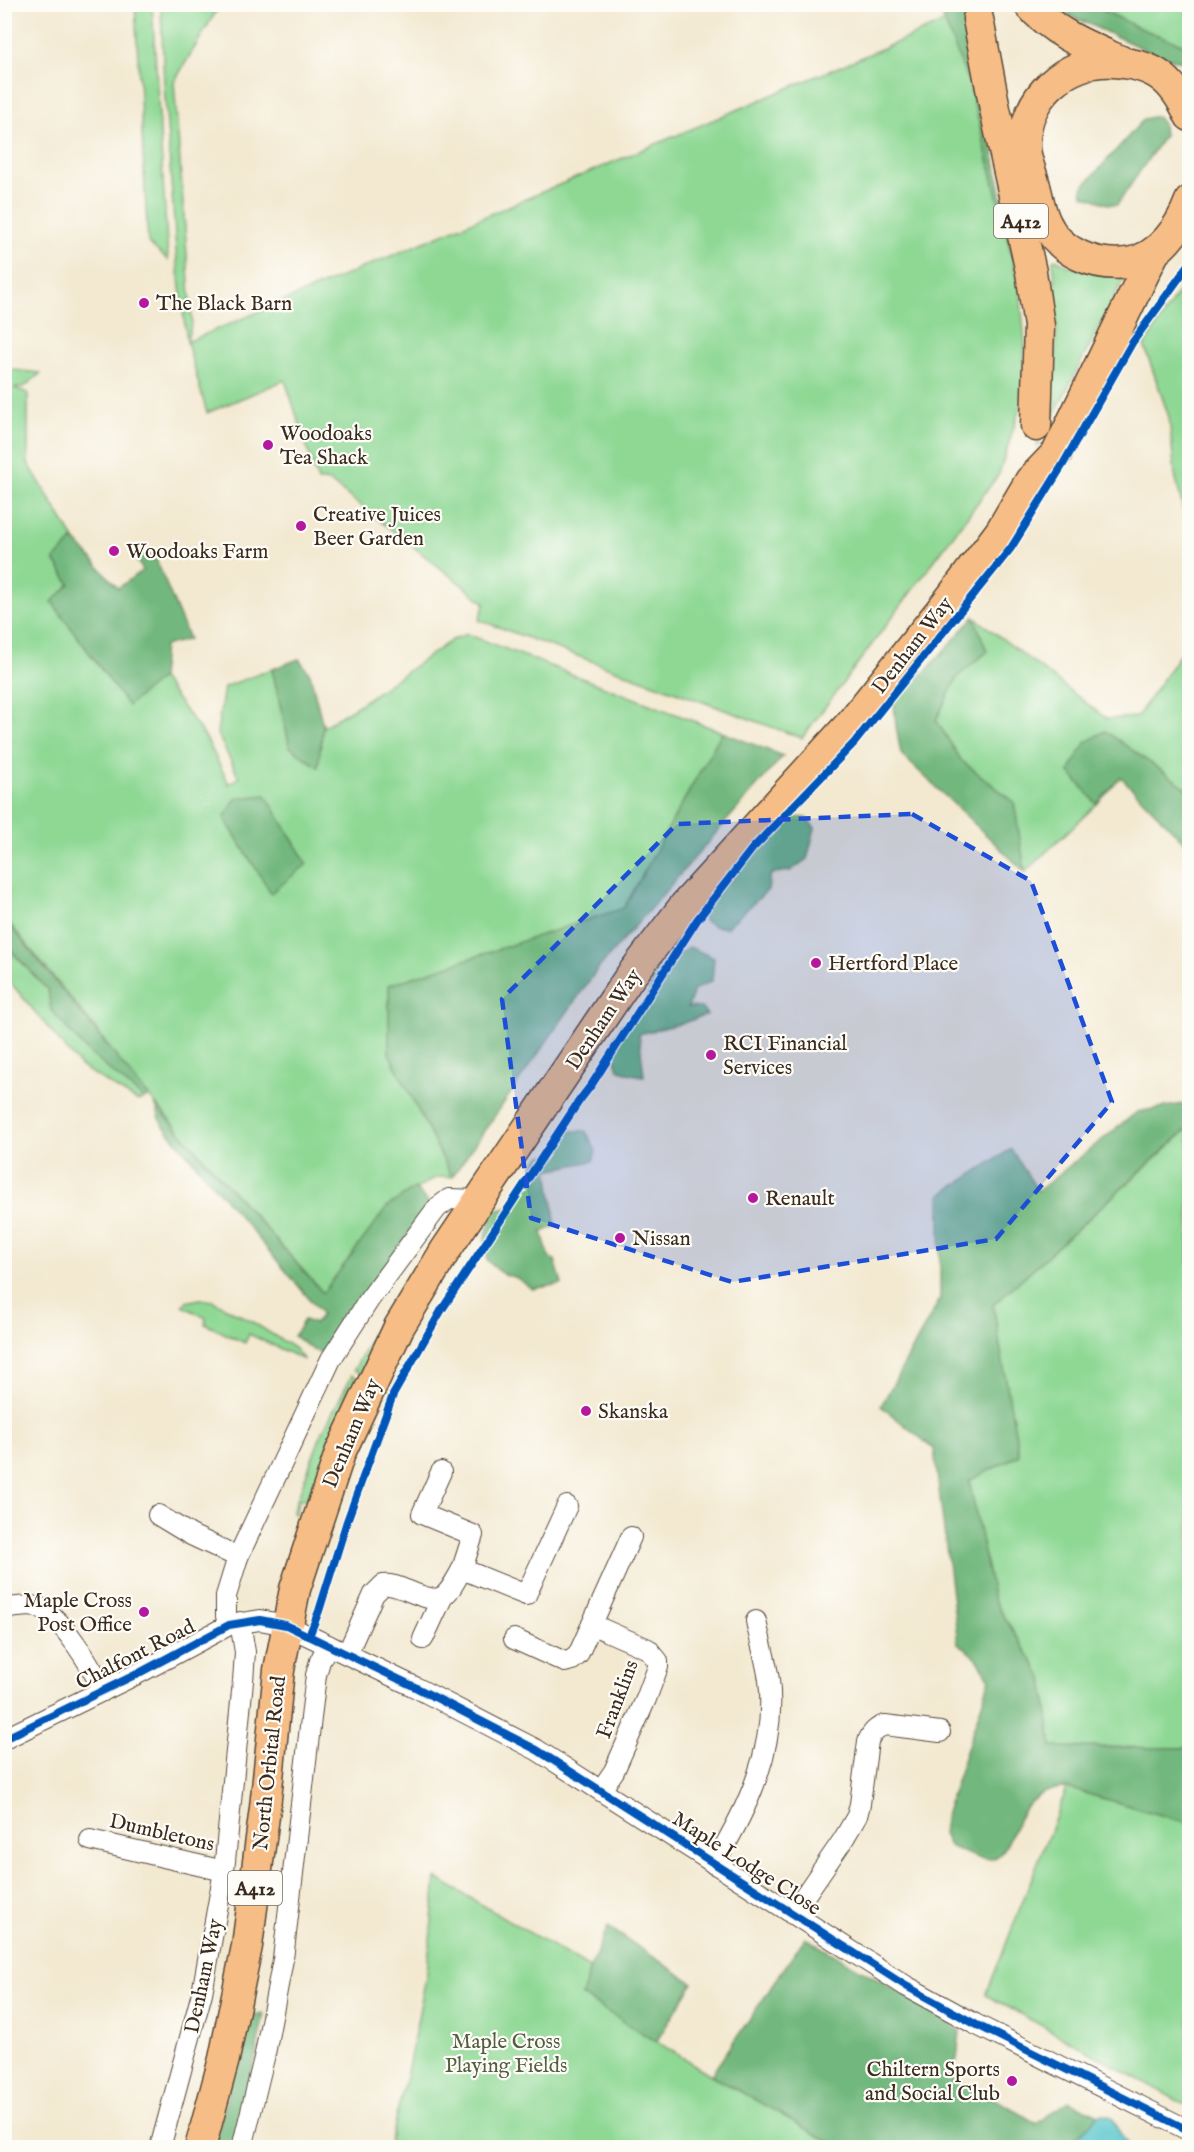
<svg xmlns="http://www.w3.org/2000/svg" width="1194" height="2152" font-family="'IM FELL English',serif">
<style>
.green{fill:#8ed894;stroke:#648159;stroke-width:1.5}
.forest{fill:#72b87e;stroke:#56714e;stroke-width:1.5}
.water{fill:#59c6cc;stroke:#4a7875;stroke-width:1.5}
.lines{fill:none;stroke-linecap:round;stroke-linejoin:round}
.street-casing{stroke:#574739;stroke-width:22}
.primary-casing{stroke:#574739;stroke-width:33}
.street{stroke:#fff;stroke-width:20}
.primary{stroke:#f6be86;stroke-width:30}
.cycleway-casing{stroke:#fdfcf7;stroke-width:11}
.cycleway{stroke:#0057b8;stroke-width:8}
.marked{fill:#1d4ed8;fill-opacity:0.2;stroke:#1d4ed8;stroke-width:4.5;stroke-dasharray:12 8;stroke-linejoin:round}
.poi-dot{fill:#b5179e;stroke:#fdfcf7;stroke-width:2}
.labels{text-anchor:middle;stroke-width:4.5;stroke-linejoin:round;paint-order:stroke}
.shield{fill:#fdfcf7;stroke:#75695f;stroke-width:1.5}
.shield-label{font-size:20px;font-weight:bold;fill:#3b2a1e}
.poi-label{font-size:21px;fill:#3b2a1e;stroke:#fdfcf7;text-anchor:start}
.street-label{font-size:21px;fill:#3b2a1e;stroke:#fdfcf7}
.park-label{font-size:21px;fill:#545e41;stroke:#fdfcf7}
</style>
<rect width="100%" height="100%" fill="#fdfcf7"/>
<filter id="ink" filterUnits="userSpaceOnUse"><feTurbulence type="fractalNoise" baseFrequency=".0167" numOctaves="2"/><feDisplacementMap in="SourceGraphic" scale="12" xChannelSelector="R" yChannelSelector="G"/><feConvolveMatrix kernelMatrix="1 2 1 2 8 2 1 2 1" color-interpolation-filters="sRGB"/></filter>
<filter id="wash" filterUnits="userSpaceOnUse"><feTurbulence type="fractalNoise" baseFrequency=".008" numOctaves="4" result="noise"/><feDisplacementMap in="SourceGraphic" scale="24" xChannelSelector="R" yChannelSelector="G"/><feGaussianBlur stdDeviation="1.35" result="paint"/><feColorMatrix in="noise" values="0 0 0 0 0 0 0 0 0 0 0 0 0 0 0 0 0 1.4 0 .05"/><feComposite in="paint" operator="in"/></filter>
<g filter="url(#wash)">
<rect width="100%" height="100%" fill="#f3e9d1"/>
<!-- green -->
<g class="green">
<polygon points="135,5 152,5 168,260 148,243"/>
<polygon points="161,5 220,5 174,82 192,322 187,342 945,22 970,86 1020,289 1025,345 1022,401 999,474 802,738 479,620 485,603 329,481 318,481 285,380 207,413 187,342 177,263 164,84"/>
<polygon points="1092,5 1189,5 1189,47 1137,27"/>
<path d="M 1056,259 L 1070,267 L 1125,276 L 1037,448 C 1057,383 1061,327 1053,260 Z"/>
<polygon points="1189,276 1189,534 1175,475 1169,417 1144,345"/>
<polygon points="4,369 41,373 24,387 14,388 28,393 28,463 74,539 54,560 70,584 52,602 128,705 161,678 206,738 229,784 239,778 217,733 224,687 272,669 290,747 357,706 452,640 467,634 722,732 624,908 389,985 389,1053 452,1177 439,1177 431,1180 388,1206 324,1294 125,1069 95,1028 5,918"/>
<polygon points="974,617 1107,719 1137,717 1189,641 1189,790 1105,731 1069,772 1097,804 1025,872 1014,802 961,760 936,720 958,676 987,652"/>
<polygon points="4,944 48,990 51,1010 86,1050 144,1099 137,1101 80,1066 5,976"/>
<polygon points="1189,1128 1189,1748 1052,1747 1043,1678 994,1601 969,1480 1019,1455 993,1305"/>
<polygon points="453,1213 394,1311 361,1373 354,1370 370,1340"/>
<polygon points="200,1299 213,1301 251,1321 294,1348 304,1360 249,1334 245,1343 205,1324 206,1318 183,1306 186,1302"/>
<polygon points="352,1375 359,1379 306,1500 299,1499 295,1514 292,1513 321,1435"/>
<polygon points="1067,1788 1189,1823 1189,2107 986,1995"/>
<polygon points="436,1878 590,1968 582,1996 711,2075 839,2147 388,2148 406,2078 427,1972"/>
</g>
<!-- forest -->
<g class="forest">
<polygon points="938,5 962,5 967,18 1020,289 970,86"/>
<polygon points="1054,5 1092,5 1137,27 1189,47 1189,64 1157,55 1060,11"/>
<polygon points="1157,116 1163,124 1164,136 1117,205 1108,204 1083,195 1082,188 1144,119"/>
<polygon points="74,539 118,588 143,570 135,558 147,552 155,557 189,639 164,646 161,678 128,706 52,602 70,584 54,560"/>
<polygon points="974,617 987,652 958,676 936,720 961,760 1014,802 1025,872 901,754 896,726 893,694 926,671"/>
<polygon points="299,659 310,674 323,726 318,767 290,747 272,669"/>
<polygon points="1105,731 1189,790 1189,847 1121,777 1097,804 1069,772 1085,743"/>
<polygon points="722,732 783,756 596,971 452,1177 389,1053 389,985 624,908"/>
<polygon points="266,795 307,864 271,893 224,818 236,798"/>
<polygon points="790,817 806,818 815,828 807,859 790,871 774,873 770,876 768,890 726,928 714,926 704,921 701,906 720,884 733,880 742,865"/>
<polygon points="4,918 148,1096 144,1099 86,1050 51,1010 48,990 5,944"/>
<polygon points="689,947 714,958 712,981 694,990 688,1007 701,1008 707,1015 683,1023 639,1034 644,1076 631,1074 618,1069 614,1057 612,1043 621,1025 644,1009 656,970"/>
<path d="M 1189,1103 L 1189,1127 L 993,1305 L 1019,1455 L 969,1481 L 994,1601 L 1043,1678 L 1052,1747 L 1189,1748 L 1189,1823 L 1067,1788 C 1007,1789 1018,1856 990,1859 C 977,1860 961,1851 949,1846 L 943,1834 L 946,1812 L 990,1679 L 976,1657 L 958,1643 L 934,1449 L 881,1406 L 940,1299 L 940,1195 L 1011,1149 L 1038,1191 L 1137,1112 Z"/>
<polygon points="155,1104 323,1293 388,1206 415,1188 428,1202 424,1211 328,1350 322,1353 313,1350 294,1336 304,1320 315,1324 322,1314 162,1124"/>
<path d="M 564,1131 L 586,1131 L 596,1151 L 593,1161 L 548,1170 L 556,1226 L 542,1232 L 549,1258 L 555,1260 L 562,1284 L 532,1289 L 517,1278 L 501,1273 L 487,1260 L 485,1237 L 494,1210 C 519,1209 517,1202 525,1182 C 528,1173 535,1165 540,1157 L 551,1154 Z"/>
<polygon points="608,1927 693,1983 656,2042 582,1996 590,1968"/>
<polygon points="805,1938 929,2009 960,2031 957,2059 949,2077 1008,2106 1037,2124 1050,2113 1069,2101 1099,2115 1080,2134 1064,2145 1019,2144 1011,2148 839,2147 711,2075"/>
<polygon points="264,2014 247,2098 232,2147 214,2148 248,2016"/>
</g>
<!-- water -->
<path class="water" d="M 1103,2114 L 1112,2117 L 1118,2130 L 1130,2147 L 1011,2147 C 1034,2137 1050,2150 1067,2143 C 1080,2138 1090,2125 1099,2115 Z"/>
</g>
<g filter="url(#ink)">
<g class="lines">
<!-- street casing -->
<g class="street-casing">
<g id="street">
<polyline points="441,1472 422,1514 473,1535 462,1569"/>
<polyline points="158,1515 191,1535 238,1557"/>
<path d="M 4,1609 C 15,1607 27,1605 37,1607 C 60,1613 94,1670 103,1691"/>
<polyline points="229,1625 226,1616 226,1596 238,1557 331,1359 369,1300 437,1208 449,1199 480,1200"/>
<polyline points="593,1625 648,1649 658,1661 658,1667 646,1699 614,1771 601,1790"/>
<polyline points="423,1639 442,1598"/>
<polyline points="514,1639 565,1662 572,1660 578,1655 631,1537"/>
<path d="M 347,1654 L 374,1594 L 383,1585 C 391,1584 398,1587 406,1590 C 442,1605 444,1602 462,1569 L 526,1595 L 567,1506"/>
<polyline points="4,1739 141,1672 229,1625 260,1620 286,1625 415,1687 537,1750 906,1986 975,2024 1190,2131"/>
<polyline points="90,1840 224,1871"/>
<path d="M 714,1864 C 748,1808 777,1747 769,1680 C 766,1660 760,1641 756,1621"/>
<path d="M 792,1914 L 843,1840 L 857,1816 L 860,1804 L 868,1741 C 872,1732 876,1728 885,1725 L 940,1732"/>
<polyline points="160,2148 202,1993 224,1871 243,1681 245,1652 240,1622"/>
<polyline points="242,2148 265,2054 283,1959 316,1675 320,1661 328,1645"/>
</g>
</g>
<!-- primary casing -->
<g class="primary-casing">
<g id="primary">
<path d="M 1029,4 C 1053,33 1087,46 1121,61"/>
<polyline points="978,19 995,109 1031,272 1039,326 1036,426"/>
<path d="M 1190,116 C 1173,79 1154,64 1113,62 C 1066,59 1023,98 1025,146 C 1025,159 1032,173 1035,186 C 1038,197 1040,210 1045,221 C 1059,253 1095,267 1128,263 C 1159,258 1180,228 1190,201"/>
<polyline points="200,2148 224,2059 247,1946 265,1808 279,1670 295,1589 340,1453 399,1327 445,1251 629,978 685,905 850,724 952,596 1000,532 1030,481 1057,453 1153,255"/>
</g>
</g>
<!-- street -->
<use href="#street" class="street"/>
<!-- primary -->
<use href="#primary" class="primary"/>
<!-- cycleway casing -->
<g class="cycleway-casing">
<g id="cycleway">
<polyline points="309,1636 319,1611 347,1521 393,1395 441,1311 579,1101 592,1084 697,920 752,849 854,743 1011,548 1062,466 1132,343 1190,263"/>
<polyline points="4,1739 141,1672 229,1625 260,1620 286,1625 415,1687 537,1750 906,1986 975,2024 1190,2131"/>
</g>
</g>
<!-- cycleway -->
<use href="#cycleway" class="cycleway"/>
</g>
</g>
<!-- marked area -->
<path class="marked" d="M 912,814 L 1031,881 L 1112,1102 L 996,1239 L 732,1282 L 531,1218 L 502,999 L 677,824 Z"/>
<!-- markers -->
<g class="poi-dot">
<circle cx="144" cy="303" r="6"/>
<circle cx="268" cy="445" r="6"/>
<circle cx="301" cy="526" r="6"/>
<circle cx="114" cy="551" r="6"/>
<circle cx="816" cy="963" r="6"/>
<circle cx="711" cy="1055" r="6"/>
<circle cx="753" cy="1198" r="6"/>
<circle cx="620" cy="1238" r="6"/>
<circle cx="586" cy="1411" r="6"/>
<circle cx="144" cy="1612" r="6"/>
<circle cx="1012" cy="2081" r="6"/>
</g>
<g class="labels">
<!-- shield labels -->
<g class="shield">
<rect x="994" y="204" width="54" height="34" rx="4.5"/>
<rect x="228" y="1871" width="54" height="34" rx="4.5"/>
</g>
<g class="shield-label">
<text x="1021" y="228">A412</text>
<text x="255" y="1895">A412</text>
</g>
<!-- poi labels -->
<g class="poi-label">
<text x="156" y="310">The Black Barn</text>
<text x="280" y="440">Woodoaks<tspan x="280" dy="24">Tea Shack</tspan></text>
<text x="313" y="521">Creative Juices<tspan x="313" dy="24">Beer Garden</tspan></text>
<text x="126" y="558">Woodoaks Farm</text>
<text x="828" y="970">Hertford Place</text>
<text x="723" y="1050">RCI Financial<tspan x="723" dy="24">Services</tspan></text>
<text x="765" y="1205">Renault</text>
<text x="632" y="1245">Nissan</text>
<text x="598" y="1418">Skanska</text>
<text x="132" y="1607" text-anchor="end">Maple Cross<tspan x="132" dy="24">Post Office</tspan></text>
<text x="1000" y="2076" text-anchor="end">Chiltern Sports<tspan x="1000" dy="24">and Social Club</tspan></text>
</g>
<!-- street labels -->
<g class="street-label">
<text transform="translate(912 645) rotate(-52)" y="7">Denham Way</text>
<text transform="translate(603 1019) rotate(-56)" y="7">Denham Way</text>
<text transform="translate(351 1433) rotate(-67)" y="7">Denham Way</text>
<text transform="translate(135 1654) rotate(-27)" y="7">Chalfont Road</text>
<text transform="translate(617 1699) rotate(-69)" y="7">Franklins</text>
<text transform="translate(269 1763) rotate(-84)" y="7">North Orbital Road</text>
<text transform="translate(162 1832) rotate(13)" y="7">Dumbletons</text>
<text transform="translate(747 1863) rotate(33)" y="7">Maple Lodge Close</text>
<text transform="translate(203 1976) rotate(-78)" y="7">Denham Way</text>
</g>
<!-- park labels -->
<g class="park-label">
<text x="506" y="2048">Maple Cross<tspan x="506" dy="24">Playing Fields</tspan></text>
</g>
</g>
<!-- margin -->
<rect width="1194" height="2152" fill="none" stroke="#fdfcf7" stroke-width="24"/>
</svg>
